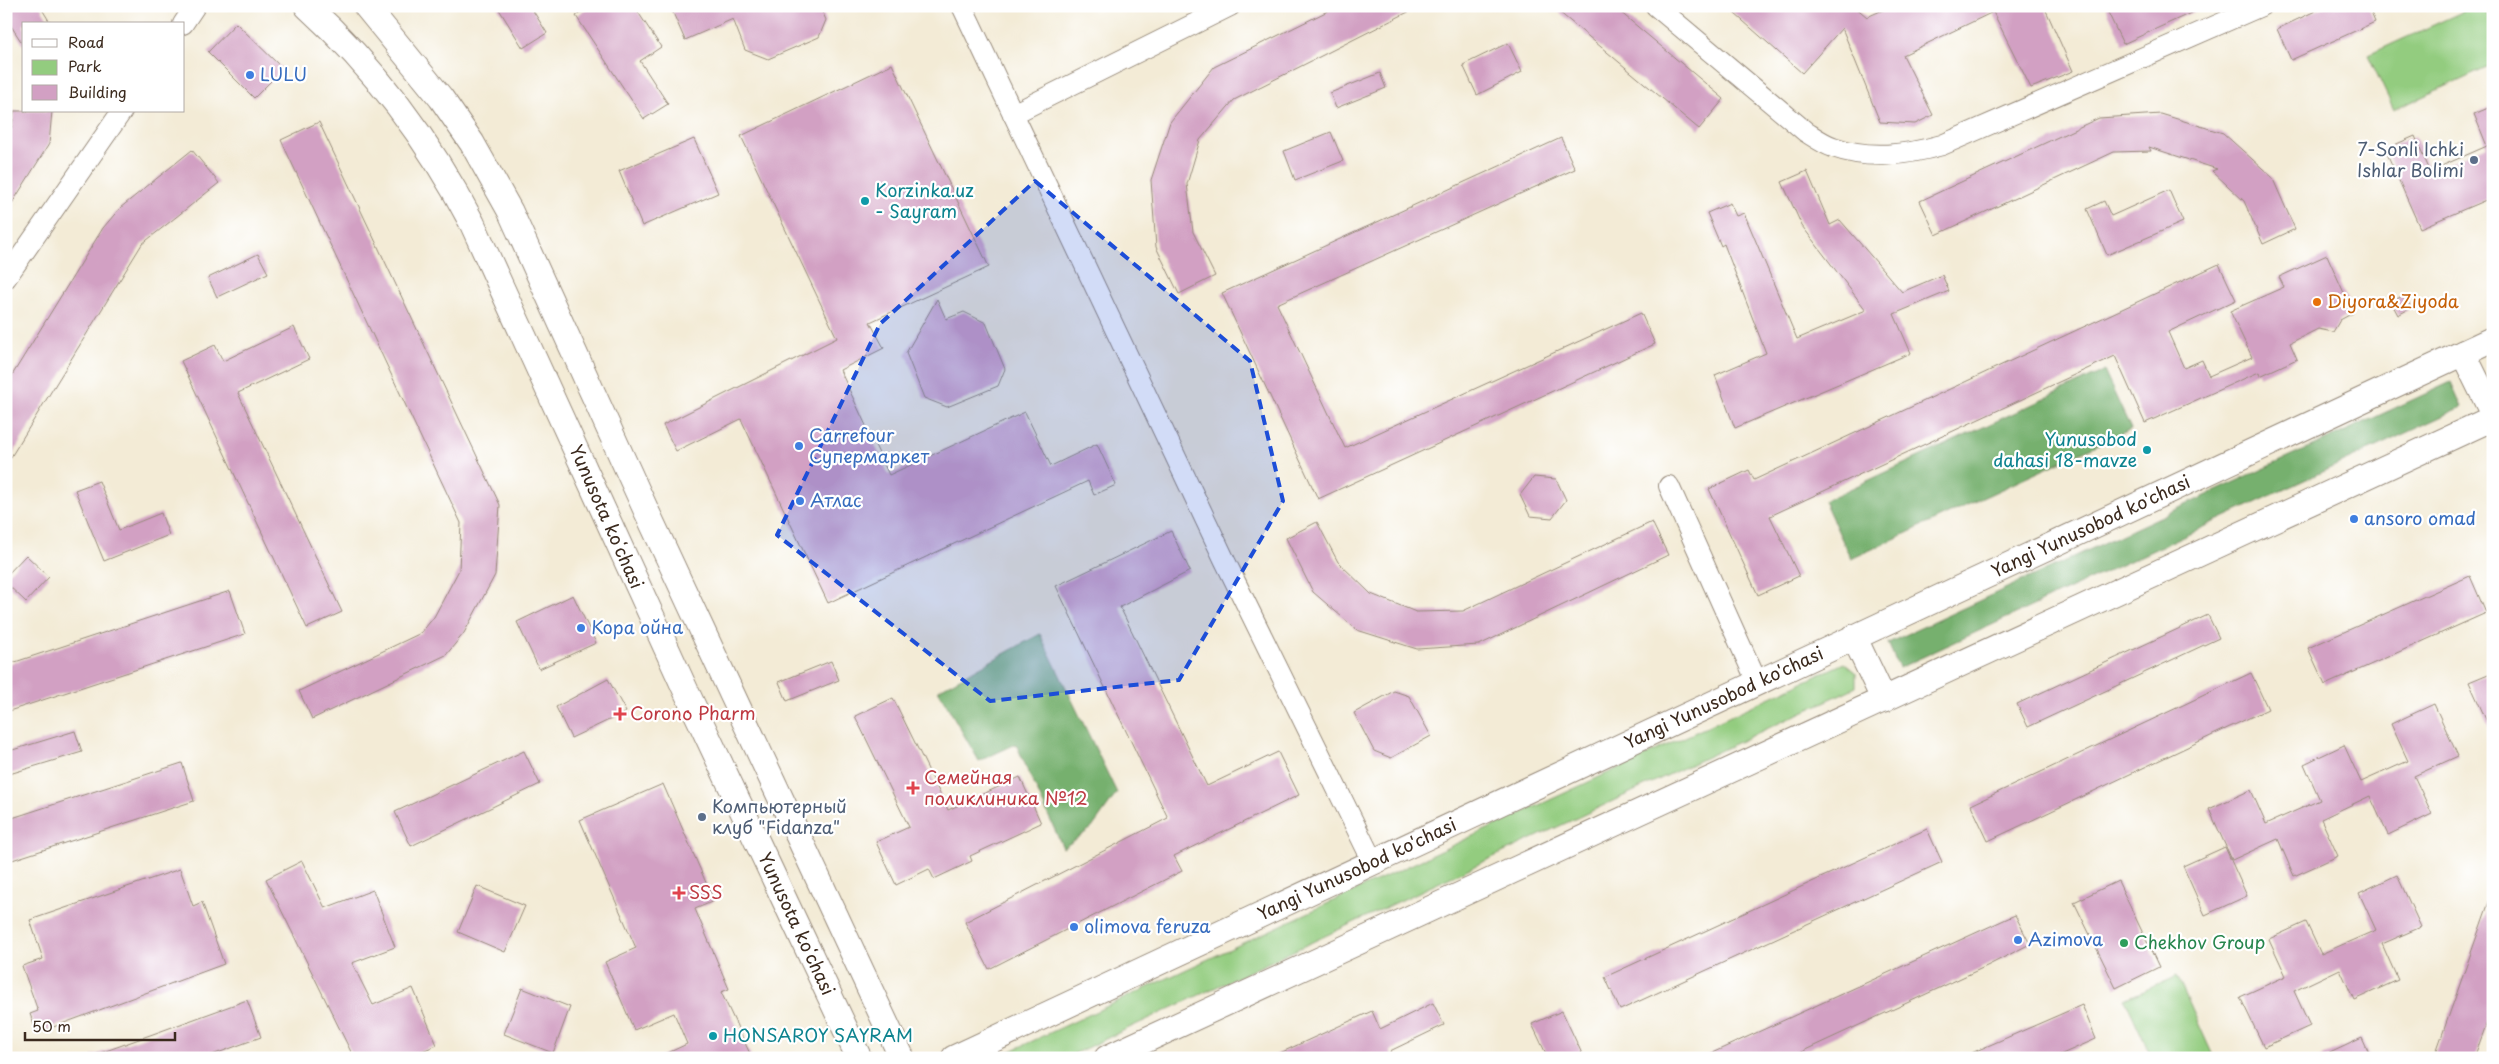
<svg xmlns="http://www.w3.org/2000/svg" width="2499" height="1064" font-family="'Playpen Sans',sans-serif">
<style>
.green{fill:#93cc7f;stroke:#677b4e}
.forest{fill:#76b06e;stroke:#586d46}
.building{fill:#d2a0c3}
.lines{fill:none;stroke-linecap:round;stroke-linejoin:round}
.minor-casing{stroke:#978a7a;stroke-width:22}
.major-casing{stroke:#978a7a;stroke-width:27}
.minor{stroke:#fff;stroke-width:20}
.major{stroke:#fff;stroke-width:25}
.marked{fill:#1d4ed8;fill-opacity:0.2;stroke:#1d4ed8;stroke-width:4;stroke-dasharray:10 6;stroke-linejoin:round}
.shop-dot{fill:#3f7fe0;stroke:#fff;stroke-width:2}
.service-dot{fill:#5c6f8a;stroke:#fff;stroke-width:2}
.culture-dot{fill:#0f9aa8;stroke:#fff;stroke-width:2}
.food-dot{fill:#e8710a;stroke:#fff;stroke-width:2}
.health-dot{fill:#e0444e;stroke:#fff;stroke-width:2}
.leisure-dot{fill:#2e9e5b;stroke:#fff;stroke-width:2}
.labels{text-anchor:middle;stroke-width:4.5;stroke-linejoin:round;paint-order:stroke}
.shop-label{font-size:18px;fill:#366cbe;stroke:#fff;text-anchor:start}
.service-label{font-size:18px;fill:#4e5e75;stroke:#fff;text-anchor:end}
.culture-label{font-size:18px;fill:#0d838f;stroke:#fff;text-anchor:start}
.food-label{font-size:18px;fill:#c56008;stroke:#fff;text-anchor:start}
.street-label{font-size:18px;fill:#3b2a1e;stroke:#fff}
.health-label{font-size:18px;fill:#be3a42;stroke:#fff;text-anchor:start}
.leisure-label{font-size:18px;fill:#27864d;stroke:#fff;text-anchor:start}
</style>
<rect width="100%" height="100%" fill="#fff"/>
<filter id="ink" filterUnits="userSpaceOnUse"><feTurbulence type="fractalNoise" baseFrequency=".02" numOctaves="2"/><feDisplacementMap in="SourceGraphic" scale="10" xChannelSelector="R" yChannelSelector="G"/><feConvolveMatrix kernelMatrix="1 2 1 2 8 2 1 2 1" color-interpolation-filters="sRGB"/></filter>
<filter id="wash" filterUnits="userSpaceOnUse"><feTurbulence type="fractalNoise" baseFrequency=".0096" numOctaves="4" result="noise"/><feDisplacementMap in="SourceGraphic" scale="20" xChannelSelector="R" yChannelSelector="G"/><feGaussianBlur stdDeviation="1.12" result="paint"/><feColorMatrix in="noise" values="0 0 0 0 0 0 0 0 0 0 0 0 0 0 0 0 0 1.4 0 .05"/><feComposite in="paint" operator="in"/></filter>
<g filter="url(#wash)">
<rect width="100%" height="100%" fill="#f3ebd6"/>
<!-- green -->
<g class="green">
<polygon points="2475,6 2484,6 2493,26 2493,64 2394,110 2368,55"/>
<polygon points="1844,663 1856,673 1856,687 1065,1058 996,1058"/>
<polygon points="2177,976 2214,1058 2152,1058 2125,999"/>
</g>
<!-- forest -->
<g class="forest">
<polygon points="2104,371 2131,429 1851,559 1824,501"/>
<polygon points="2451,382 2462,407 1899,668 1888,643"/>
<polygon points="1040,634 1117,793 1092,828 1063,848 1016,744 979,761 938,690"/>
</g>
<g id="blocks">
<!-- building -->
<g class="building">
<polygon points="6,6 40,6 51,24 24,24 24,46 6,18"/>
<polygon points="497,6 530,6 547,33 523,48"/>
<polygon points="591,6 634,6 661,47 640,61 668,104 644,119 576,16"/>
<polygon points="670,6 820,6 826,20 819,37 768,59 745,50 733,19 685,40"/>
<polygon points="1338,6 1420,6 1234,100 1200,140 1187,184 1193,232 1215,276 1179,294 1156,247 1151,180 1170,122 1214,67"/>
<polygon points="1552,6 1613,6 1724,99 1699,129"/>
<polygon points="1726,6 1854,6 1867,17 1892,6 2044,6 2073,71 2031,88 1993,12 1903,55 1933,115 1915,124 1880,122 1842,28 1802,73"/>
<polygon points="2105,6 2206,6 2123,44"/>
<polygon points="2326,6 2368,6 2375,22 2291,60 2277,29"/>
<polygon points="236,23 283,69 254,98 208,52"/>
<polygon points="1508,43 1522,72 1477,95 1463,65"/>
<polygon points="892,64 989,267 870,322 884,348 840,370 889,475 1025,412 1051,466 1097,444 1116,485 1094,495 1088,481 828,603 741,419 676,451 663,425 837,338 741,136"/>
<polygon points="1380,73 1386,88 1336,108 1330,93"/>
<polygon points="2493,106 2493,197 2420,228 2385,149 2415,136 2430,171 2487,146 2474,114"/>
<polygon points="14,111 52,111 49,144 6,213 6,136 12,126"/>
<polygon points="2161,114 2223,133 2272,177 2295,229 2263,244 2244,201 2212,171 2217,169 2149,147 2151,151 2114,152 1936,235 1920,201 2099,118"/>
<polygon points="319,122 500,505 495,575 464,633 446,655 312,719 299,691 421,633 434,617 459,570 461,523 281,140"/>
<polygon points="1331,132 1343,161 1295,180 1284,151"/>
<polygon points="1561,138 1575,169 1277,304 1345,448 1641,313 1655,344 1318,499 1222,293"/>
<polygon points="694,139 718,193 642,226 619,171"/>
<polygon points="192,150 219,183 142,244 6,465 6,385 103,228 120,208"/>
<polygon points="1807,171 1830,225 1840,220 1902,292 1942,275 1949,291 1894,314 1911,353 1735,428 1715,375 1766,353 1724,244 1721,246 1707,213 1730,203 1736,216 1744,213 1797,339 1866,310 1802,226 1782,182"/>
<polygon points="2169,190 2183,222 2107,255 2087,209 2104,201 2111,216"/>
<polygon points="258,254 268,273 217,297 208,278"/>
<polygon points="2327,255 2353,313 2340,320 2333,332 2318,329 2290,343 2297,359 2260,376 2259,372 2145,423 2115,356 1770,516 1799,576 1758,595 1709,489 1749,470 1754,480 2219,264 2236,300 2168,332 2184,368 2202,360 2209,376 2252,357 2230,311 2284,287 2279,277"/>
<polygon points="2404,295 2411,308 2398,315 2391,302"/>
<polygon points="937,299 946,319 964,312 986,323 1005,369 998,386 947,407 924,398 906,353"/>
<polygon points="294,327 309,359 238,393 342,612 307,628 181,361 215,345 223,361"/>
<polygon points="1534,477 1556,479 1566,500 1552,518 1530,516 1520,495"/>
<polygon points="99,481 119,530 161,513 169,535 104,561 75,490"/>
<polygon points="1317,522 1338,562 1371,594 1416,612 1463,611 1652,522 1668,555 1479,645 1417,649 1357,630 1313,592 1286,538"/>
<polygon points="1171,531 1190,571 1120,607 1207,786 1278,752 1299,795 1174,856 1182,871 989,969 965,922 1168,818 1056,586"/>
<polygon points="26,555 49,577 26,602 6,583 6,576"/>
<polygon points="2470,576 2486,613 2325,685 2308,648"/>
<polygon points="230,591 245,634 6,712 6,665"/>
<polygon points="573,595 596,643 539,669 517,622"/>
<polygon points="2208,615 2219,638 2028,727 2017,704"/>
<polygon points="831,661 839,680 787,701 779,682"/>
<polygon points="2493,672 2493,735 2469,682"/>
<polygon points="2251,673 2268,709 1988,841 1971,805"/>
<polygon points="608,679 626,712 571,738 556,707"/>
<polygon points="1394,691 1409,696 1431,736 1391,758 1374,751 1354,713"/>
<polygon points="893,698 948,810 1020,777 1041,823 970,856 972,861 934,879 929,869 896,885 876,842 909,827 855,716"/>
<polygon points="2434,704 2458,756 2414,776 2432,814 2388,835 2370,796 2321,819 2338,856 2294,876 2278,839 2232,860 2209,809 2251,790 2266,824 2320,800 2304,764 2344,745 2361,782 2408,761 2391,724"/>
<polygon points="75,731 82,752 6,775 6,752"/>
<polygon points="524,751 540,784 411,846 395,812"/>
<polygon points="182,763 194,801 6,862 6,820"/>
<polygon points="663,784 714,901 695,909 729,989 721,992 752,1058 657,1058 687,1044 674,1013 634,1030 605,962 636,948 580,820"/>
<polygon points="1927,829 1942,862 1620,1010 1605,977"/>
<polygon points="2225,847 2247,896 2205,915 2183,866"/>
<polygon points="302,861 325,908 373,890 395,947 352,963 373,1005 413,988 437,1045 405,1058 354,1058 266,879"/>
<polygon points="180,869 193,906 202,902 224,964 37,1033 30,1014 38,1011 22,966 43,959 30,920"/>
<polygon points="2397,875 2421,927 2382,944 2398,980 2354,1000 2340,969 2294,991 2310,1026 2264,1047 2240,997 2286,976 2269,939 2306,922 2321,954 2376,930 2359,893"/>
<polygon points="2118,881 2159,967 2116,988 2074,902"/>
<polygon points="477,886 525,906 505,952 458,932"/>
<polygon points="2490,899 2493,899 2493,1006 2474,1058 2434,1058"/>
<polygon points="2015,915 2030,944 1989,965 1788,1058 1701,1058"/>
<polygon points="522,988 570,1007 553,1053 504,1034"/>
<polygon points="247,1000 261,1037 204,1058 92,1058 92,1056"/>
<polygon points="1433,1003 1444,1025 1390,1051 1393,1058 1269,1058 1372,1011 1380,1029"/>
<polygon points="2082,1005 2096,1039 2053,1058 1960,1058"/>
<polygon points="1562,1011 1584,1058 1548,1058 1532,1024"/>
<polygon points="2362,1038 2371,1058 2319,1058"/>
</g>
</g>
</g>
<g filter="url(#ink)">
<use href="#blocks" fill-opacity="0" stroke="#978a7a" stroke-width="1"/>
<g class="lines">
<!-- minor casing -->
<g class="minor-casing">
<g id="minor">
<polyline points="962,6 1225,561 1373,862"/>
<path d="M 1656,6 L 1806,132 C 1814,137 1824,144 1833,147 C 1869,160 1906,155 1942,145 L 2261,6"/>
<polyline points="183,24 195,6"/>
<polyline points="1013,114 1230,6"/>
<polyline points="6,278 122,111"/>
<polyline points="1669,486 1757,682"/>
</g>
</g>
<!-- major casing -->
<g class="major-casing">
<g id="major">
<path d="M 307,6 C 376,69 429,140 472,223 L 686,691 L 859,1058"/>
<polyline points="366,6 441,98 472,143 510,211 645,508 902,1058"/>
<polyline points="2463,353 2493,414"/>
<polyline points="1854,637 1884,700"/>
<path id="s1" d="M 954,1058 L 2493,339"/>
<polyline points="1107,1058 2493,418"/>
</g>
</g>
<!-- minor -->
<use href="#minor" class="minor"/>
<!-- major -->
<use href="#major" class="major"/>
</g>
</g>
<!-- marked area -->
<path class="marked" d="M 1035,181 L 1250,361 L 1283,501 L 1179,680 L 990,701 L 777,535 L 880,324 Z"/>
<!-- markers -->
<g class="shop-dot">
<circle cx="250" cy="75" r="5"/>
<circle cx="799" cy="446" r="5"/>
<circle cx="800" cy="501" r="5"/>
<circle cx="2354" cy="519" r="5"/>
<circle cx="581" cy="628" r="5"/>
<circle cx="1074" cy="927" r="5"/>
<circle cx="2018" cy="940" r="5"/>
</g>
<g class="service-dot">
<circle cx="2474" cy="160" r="5"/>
<circle cx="702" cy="817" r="5"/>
</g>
<g class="culture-dot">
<circle cx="865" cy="201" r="5"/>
<circle cx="2147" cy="450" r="5"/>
<circle cx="713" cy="1036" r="5"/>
</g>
<circle class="food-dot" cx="2317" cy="302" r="5"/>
<g class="health-dot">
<path d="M617.5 706.5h5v5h5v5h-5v5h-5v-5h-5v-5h5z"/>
<path d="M910.5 780.5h5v5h5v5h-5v5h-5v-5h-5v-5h5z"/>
<path d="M676.5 885.5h5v5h5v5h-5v5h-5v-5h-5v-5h5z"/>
</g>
<circle class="leisure-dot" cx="2124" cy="943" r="5"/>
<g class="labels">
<!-- shop labels -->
<g class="shop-label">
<text x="260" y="81">LULU</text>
<text x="809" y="442">Carrefour<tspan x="809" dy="21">Супермаркет</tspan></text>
<text x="810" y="507">Атлас</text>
<text x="2364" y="525">ansoro omad</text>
<text x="591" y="634">Кора ойна</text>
<text x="1084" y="933">olimova feruza</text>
<text x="2028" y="946">Azimova</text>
</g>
<!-- service labels -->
<g class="service-label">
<text x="2464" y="156">7-Sonli Ichki<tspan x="2464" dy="21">Ishlar Bolimi</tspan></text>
<text x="712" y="813" text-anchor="start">Компьютерный<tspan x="712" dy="21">клуб "Fidanza"</tspan></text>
</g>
<!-- culture labels -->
<g class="culture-label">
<text x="875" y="197">Korzinka.uz<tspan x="875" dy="21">- Sayram</tspan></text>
<text x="2137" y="446" text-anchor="end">Yunusobod<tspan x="2137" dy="21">dahasi 18-mavze</tspan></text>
<text x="723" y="1042">HONSAROY SAYRAM</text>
</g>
<!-- food labels -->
<g class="food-label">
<text x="2327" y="308">Diyora&amp;Ziyoda</text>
</g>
<!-- street labels -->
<g class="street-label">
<text transform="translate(606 517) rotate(66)" y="6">Yunusota koʻchasi</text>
<text dy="6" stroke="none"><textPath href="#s1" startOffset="1255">Yangi Yunusobod ko'chasi</textPath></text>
<text dy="6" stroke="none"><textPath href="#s1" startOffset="850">Yangi Yunusobod ko'chasi</textPath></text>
<text dy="6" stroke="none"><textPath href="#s1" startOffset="445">Yangi Yunusobod ko'chasi</textPath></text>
<text transform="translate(796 924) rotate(65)" y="6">Yunusota koʻchasi</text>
</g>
<!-- health labels -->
<g class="health-label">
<text x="630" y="720">Corono Pharm</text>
<text x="924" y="784">Семейная<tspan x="924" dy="21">поликлиника №12</tspan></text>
<text x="689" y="899">SSS</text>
</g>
<!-- leisure labels -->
<g class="leisure-label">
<text x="2134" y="949">Chekhov Group</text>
</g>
</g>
<!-- margin -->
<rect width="2499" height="1064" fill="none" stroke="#fff" stroke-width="25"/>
<!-- legend -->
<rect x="22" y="22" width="162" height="90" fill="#ffffff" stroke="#b1aaa5"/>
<rect x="32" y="39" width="25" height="8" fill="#ffffff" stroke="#b1aaa5"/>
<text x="68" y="48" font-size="15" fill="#3b2a1e">Road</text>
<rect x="32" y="60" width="25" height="15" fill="#93cc7f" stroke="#b1aaa5"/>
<text x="68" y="72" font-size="15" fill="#3b2a1e">Park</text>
<rect x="32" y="85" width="25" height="15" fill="#d2a0c3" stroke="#b1aaa5"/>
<text x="68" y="98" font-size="15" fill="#3b2a1e">Building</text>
<!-- scale -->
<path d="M25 1032v8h150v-8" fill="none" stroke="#3b2a1e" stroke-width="2.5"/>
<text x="32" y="1032" font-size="15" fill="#3b2a1e" stroke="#ffffff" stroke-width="4" paint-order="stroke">50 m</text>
</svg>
